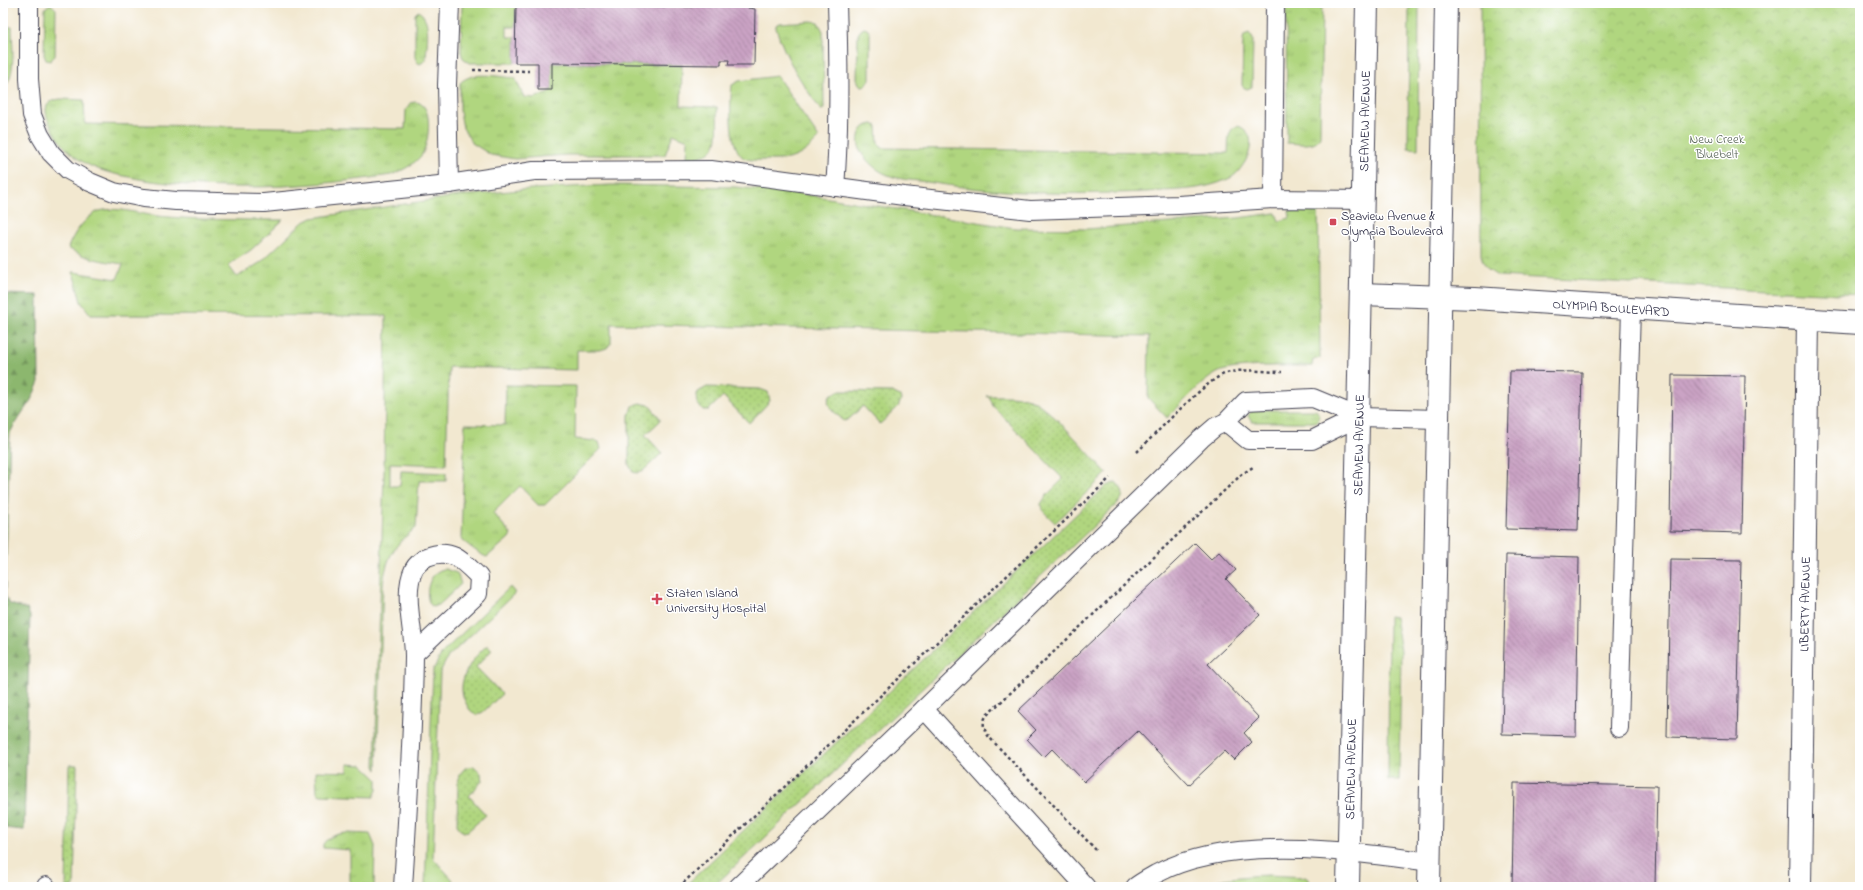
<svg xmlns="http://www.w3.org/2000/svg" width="1863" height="890" font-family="'Indie Flower',sans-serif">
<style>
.grass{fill:url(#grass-tufts);stroke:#697c5d}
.forest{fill:url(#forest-firs);stroke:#576c54}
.park{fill:url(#park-crowns);stroke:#697c5d}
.garden{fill:url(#garden-dots);stroke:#697c5d}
.building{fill:url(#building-back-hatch)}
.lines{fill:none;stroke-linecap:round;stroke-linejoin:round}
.service-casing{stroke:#414051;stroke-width:20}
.minor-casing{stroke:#414051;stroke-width:24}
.tertiary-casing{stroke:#414051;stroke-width:24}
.path{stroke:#414051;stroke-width:2.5;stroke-dasharray:3 3;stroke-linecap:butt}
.service{stroke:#fff;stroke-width:18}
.minor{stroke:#fff;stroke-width:22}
.tertiary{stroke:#fff;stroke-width:22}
.poi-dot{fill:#d1495b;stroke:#fff;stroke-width:1.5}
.labels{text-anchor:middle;stroke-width:3;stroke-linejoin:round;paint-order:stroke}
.street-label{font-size:13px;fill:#22223b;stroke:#fff}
.park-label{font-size:13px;fill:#546153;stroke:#fff}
.poi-label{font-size:13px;fill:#22223b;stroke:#fff;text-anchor:start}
</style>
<defs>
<pattern id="grass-tufts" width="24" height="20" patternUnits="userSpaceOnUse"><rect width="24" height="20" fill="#b0d67f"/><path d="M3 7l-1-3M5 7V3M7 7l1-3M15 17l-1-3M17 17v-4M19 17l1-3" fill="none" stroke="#97b76f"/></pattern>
<pattern id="forest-firs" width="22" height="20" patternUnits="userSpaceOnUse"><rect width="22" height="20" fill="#8cb76e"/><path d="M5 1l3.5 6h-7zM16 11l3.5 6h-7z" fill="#72945c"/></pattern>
<pattern id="park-crowns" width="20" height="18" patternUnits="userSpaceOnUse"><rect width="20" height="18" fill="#b0d67f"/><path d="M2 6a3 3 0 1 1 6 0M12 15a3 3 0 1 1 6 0" fill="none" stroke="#97b76f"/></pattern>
<pattern id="garden-dots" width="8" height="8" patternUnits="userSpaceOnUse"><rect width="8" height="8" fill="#b0d67f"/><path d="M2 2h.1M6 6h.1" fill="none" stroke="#97b76f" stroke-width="1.8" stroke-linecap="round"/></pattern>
<pattern id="building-back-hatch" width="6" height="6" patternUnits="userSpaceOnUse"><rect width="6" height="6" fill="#caa3c4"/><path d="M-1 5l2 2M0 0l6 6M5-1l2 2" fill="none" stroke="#a484a0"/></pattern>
</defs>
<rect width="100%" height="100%" fill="#fff"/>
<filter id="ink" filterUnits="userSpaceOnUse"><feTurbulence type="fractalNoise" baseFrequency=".025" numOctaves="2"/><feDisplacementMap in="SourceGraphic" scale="8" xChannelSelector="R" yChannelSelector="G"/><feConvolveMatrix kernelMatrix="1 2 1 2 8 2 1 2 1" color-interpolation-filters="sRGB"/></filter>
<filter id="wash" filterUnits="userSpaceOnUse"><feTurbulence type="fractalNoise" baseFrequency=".012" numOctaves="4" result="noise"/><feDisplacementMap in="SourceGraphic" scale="16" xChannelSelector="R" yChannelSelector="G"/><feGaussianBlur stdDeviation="0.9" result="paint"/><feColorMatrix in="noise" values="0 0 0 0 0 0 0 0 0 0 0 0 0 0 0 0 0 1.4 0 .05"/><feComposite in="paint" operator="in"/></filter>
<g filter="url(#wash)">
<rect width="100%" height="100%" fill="#f2e8d0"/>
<!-- grass -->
<g class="grass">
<polygon points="462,3 523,3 523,6 516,6 515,27 507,27 507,37 515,37 515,63 470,63 463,58 461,52"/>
<path d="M 1286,3 L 1322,3 L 1320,136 C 1317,148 1296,143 1287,143 Z"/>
<polygon points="1409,3 1419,3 1418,149 1408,148"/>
<polygon points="51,4 56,9 55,56 50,61 46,60 44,55 45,9 47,6"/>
<path d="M 418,11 C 433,19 426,46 426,60 L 420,64 L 417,62 L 415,57 L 415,14 Z"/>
<path d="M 811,21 L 818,22 L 823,31 L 824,109 L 822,110 L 820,109 C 802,83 785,58 776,28 L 776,25 L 780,23 Z"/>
<path d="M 3,27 L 12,27 C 12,44 17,77 3,88 Z"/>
<polygon points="864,28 867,29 870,33 870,79 866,85 862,86 859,84 857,79 858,34 861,30"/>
<polygon points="1249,33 1253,39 1252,84 1252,87 1247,89 1243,87 1242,85 1243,40 1244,35"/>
<path d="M 552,63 L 682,65 L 681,106 L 717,107 C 717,136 724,157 687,158 L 688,140 L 673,134 L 665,155 L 566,155 L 515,159 L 491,155 L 472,143 L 463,128 L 460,112 L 460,83 C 472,70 498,77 515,78 L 524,97 L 535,98 L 552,90 Z"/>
<path d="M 777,76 L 819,138 C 801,157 793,161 766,160 C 759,160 751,161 744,158 C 728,148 730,103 732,85 L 739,81 Z"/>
<path d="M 61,99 L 84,100 L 85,124 L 405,129 L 406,110 L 410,103 C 436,95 430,146 420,157 C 412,166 401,171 391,175 C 311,187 218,193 139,179 C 125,176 111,174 98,169 C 81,163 65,151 56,135 C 48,122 36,101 61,99 Z"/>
<path d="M 873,124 L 877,126 L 878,143 L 882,148 L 1228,153 C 1229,143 1226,129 1238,126 C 1255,132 1252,149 1245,162 C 1241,168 1236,176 1228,179 C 1203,191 1172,190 1145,192 C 1072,195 999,194 927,182 C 914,180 900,180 888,175 C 877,171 867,162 861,152 C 856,141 858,125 873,124 Z"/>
<path d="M 611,185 L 735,187 L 803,194 L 1015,228 L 1086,229 L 1238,218 L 1276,213 L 1279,221 L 1290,218 L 1289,211 L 1318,206 L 1320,358 L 1313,360 L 1312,366 C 1291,366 1234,364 1217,373 C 1200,382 1182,404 1167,418 L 1148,398 L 1149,336 L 611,324 L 611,343 L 607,348 L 600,350 L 577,350 L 577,370 L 449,367 L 446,465 L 390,463 L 390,486 L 400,486 L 401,471 L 446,473 L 446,481 L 419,481 L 416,528 C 394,545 387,556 383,584 L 377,770 L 375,766 L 384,473 L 386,316 L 91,315 L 81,302 L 73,272 L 117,279 L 123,264 C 103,261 85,259 68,248 C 72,235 86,216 99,211 C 117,206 139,214 157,216 C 199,220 241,220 283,220 L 251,250 L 228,265 L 237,277 L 261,262 L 302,223 L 312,218 L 458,196 L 531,189 Z"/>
<path d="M 506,385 L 576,386 L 575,439 L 596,441 L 599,442 L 601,449 L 545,505 L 538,505 L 520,486 L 493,513 L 511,534 L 509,538 L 487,557 C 483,557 464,542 461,539 L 465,424 L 505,425 Z"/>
<polygon points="1253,410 1316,410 1320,416 1318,421 1314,422 1252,422 1249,418 1248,415"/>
<path d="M 445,569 L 457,573 L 461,584 L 439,605 L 433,607 C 422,600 428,570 445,569 Z"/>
<polygon points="510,587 515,593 448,657 440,672 433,858 453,880 449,887 425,887 433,670 442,653"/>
<polygon points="1389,616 1395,617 1401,651 1399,780 1388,780"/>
<polygon points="348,764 362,765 377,779 377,789 374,797 321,795 317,793 316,771 348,772"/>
<path d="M 347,833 L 370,834 L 375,846 L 374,887 L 350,887 L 350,850 L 323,848 L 323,844 C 329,836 337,834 347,833 Z"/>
<path d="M 1268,875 L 1305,877 L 1308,879 L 1309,887 L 1191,887 C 1217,879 1241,876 1268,875 Z"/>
</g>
<!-- forest -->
<polygon class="forest" points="3,294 38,295 39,382 31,400 16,422 10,433 5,592 6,598 10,604 27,609 30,616 24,830 3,828"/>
<!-- park -->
<path class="park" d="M 1480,3 L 1860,3 L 1860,295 L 1498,276 C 1488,271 1484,266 1481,255 Z"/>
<!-- garden -->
<g class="garden">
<path d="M 707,387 L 760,389 L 768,392 L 770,401 L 749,423 L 723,396 L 709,410 L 703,410 C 697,404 694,400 698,392 Z"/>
<polygon points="840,391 892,392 900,396 901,400 898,407 880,424 863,406 849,419 844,421 831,409 828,402 830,395"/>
<path d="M 986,396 C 1000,396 1016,395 1029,399 C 1049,405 1090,456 1107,473 L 1055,523 L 1042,510 L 1041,504 L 1046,496 L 1063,479 L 993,406 L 990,398 Z"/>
<polygon points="640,403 649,405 660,418 660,421 645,435 662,453 644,470 637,473 633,472 629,465 629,415 632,406"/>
<path d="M 1116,482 C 1121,488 1126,493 1120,501 L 713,887 L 684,887 L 1106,486 Z"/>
<path d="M 486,646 L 489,646 L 492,650 L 476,667 L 502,694 L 483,712 L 476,715 C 471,712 468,708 466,703 C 454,683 471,660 486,646 Z"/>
<polygon points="69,765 77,765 74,887 66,887"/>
<polygon points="474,766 481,773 482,781 469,796 486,815 468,831 463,832 457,825 458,782 460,774 465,768"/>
</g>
<g id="blocks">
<!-- building -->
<g class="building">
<polygon points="523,3 577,3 577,6 692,7 692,3 748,3 748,8 755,9 754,65 728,65 729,60 721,60 721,65 552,63 552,90 538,90 538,63 515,63 516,5 523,6"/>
<polygon points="1510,371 1582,372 1578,531 1506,529"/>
<polygon points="1672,375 1745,376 1742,533 1670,531"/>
<polygon points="1195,543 1211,559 1219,552 1236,570 1226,579 1260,615 1208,664 1259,718 1244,733 1252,742 1234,760 1225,751 1189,785 1138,731 1084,782 1052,749 1044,757 1027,739 1036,730 1018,711"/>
<polygon points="1506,555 1579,557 1576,736 1502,734"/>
<polygon points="1670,559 1741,560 1737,739 1667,737"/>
<polygon points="1514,783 1657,786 1655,887 1512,887"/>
</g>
</g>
</g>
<g filter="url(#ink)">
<use href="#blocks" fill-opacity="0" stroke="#414051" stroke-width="1"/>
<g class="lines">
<!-- service casing -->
<g class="service-casing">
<g id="service">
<polyline points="29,3 29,79 32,115 40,135 51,153 68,170 90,182 114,192 144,198 176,201 264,203 449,184 534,171 711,170 904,196 1030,210 1178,205 1273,199 1363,200"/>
<polyline points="449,184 447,85 450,3"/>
<path d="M 835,187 C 840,126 839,65 837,3"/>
<polyline points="1273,199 1275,3"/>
<polyline points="1226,422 1248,440 1312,440 1359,417"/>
<polyline points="924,709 1086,887"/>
<polyline points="1619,728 1631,309"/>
<polyline points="46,887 46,886"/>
<path d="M 403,887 C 408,810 413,733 414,656 C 414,630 402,593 414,569 C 416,565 423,559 427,557 C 451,547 463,561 479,577 L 478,594 L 414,654"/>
<polyline points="738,887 924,709 1201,439 1215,427 1226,422 1246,401 1313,398 1359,417 1439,419"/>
<path d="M 1135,887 C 1141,882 1149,878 1156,874 C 1231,834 1348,851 1430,862"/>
</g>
</g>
<!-- minor casing -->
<g class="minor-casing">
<g id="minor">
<polyline points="1361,294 1475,298 1860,323"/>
<polyline points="1800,887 1808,320"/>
</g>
</g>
<!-- tertiary casing -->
<g class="tertiary-casing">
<g id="tertiary">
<polyline points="1348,887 1367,3"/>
<polyline points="1429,887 1446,3"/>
</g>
</g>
<!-- path -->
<g class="path">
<polyline points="473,70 529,71"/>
<path d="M 1137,452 C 1155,435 1207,378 1227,373 C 1243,368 1264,372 1282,372"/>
<path d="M 1096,850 L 989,737 C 984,730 981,723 987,715 L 1242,474 L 1253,467"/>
<polyline points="679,887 1110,478"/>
</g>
<!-- service -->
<use href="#service" class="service"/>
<!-- minor -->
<use href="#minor" class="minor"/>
<!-- tertiary -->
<use href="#tertiary" class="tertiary"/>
</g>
</g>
<!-- markers -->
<g class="poi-dot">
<rect x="1329" y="218" width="8" height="8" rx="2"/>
<path d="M655 593h4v4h4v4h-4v4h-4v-4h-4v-4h4z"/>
</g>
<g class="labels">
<!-- street labels -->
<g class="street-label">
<text transform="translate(1364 121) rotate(-89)" y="5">SEAVIEW AVENUE</text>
<text transform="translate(1611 307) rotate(4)" y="5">OLYMPIA BOULEVARD</text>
<text transform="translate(1358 445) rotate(-89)" y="5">SEAVIEW AVENUE</text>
<text transform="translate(1804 604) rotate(-89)" y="5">LIBERTY AVENUE</text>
<text transform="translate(1350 769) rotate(-89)" y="5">SEAVIEW AVENUE</text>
</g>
<!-- park labels -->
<g class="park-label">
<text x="1717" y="143">New Creek<tspan x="1717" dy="15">Bluebelt</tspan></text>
</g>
<!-- poi labels -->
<g class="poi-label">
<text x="1341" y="220">Seaview Avenue &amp;<tspan x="1341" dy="15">Olympia Boulevard</tspan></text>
<text x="666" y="597">Staten Island<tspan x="666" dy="15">University Hospital</tspan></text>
</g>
</g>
<!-- margin -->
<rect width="1863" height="890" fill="none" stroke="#fff" stroke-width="16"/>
</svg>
